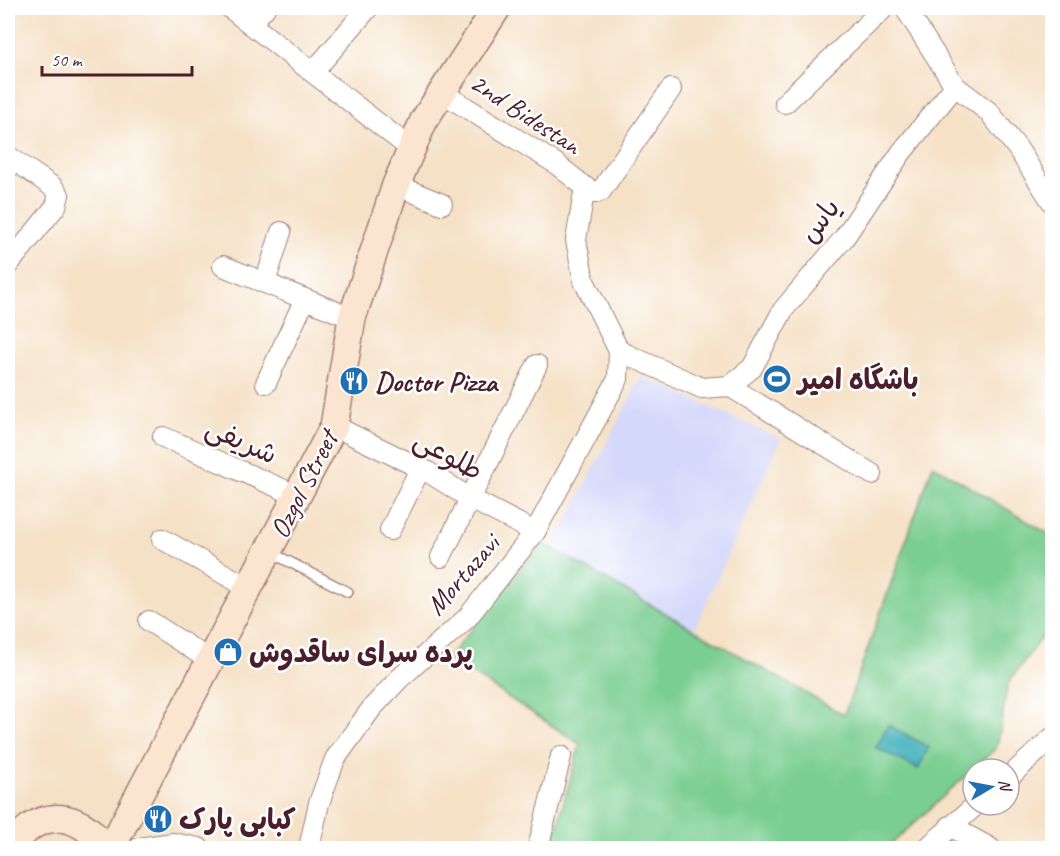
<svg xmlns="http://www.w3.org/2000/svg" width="1060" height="856" font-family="Caveat,'Playpen Sans Arabic',sans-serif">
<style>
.built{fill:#d4d8f9}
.green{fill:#7ace91;stroke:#62765e;stroke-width:1.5}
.water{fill:#42b1bc;stroke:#466874;stroke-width:1.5}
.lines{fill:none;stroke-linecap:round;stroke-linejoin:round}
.service-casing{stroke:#a08078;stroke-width:12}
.minor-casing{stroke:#a08078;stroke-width:22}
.secondary-casing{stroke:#a08078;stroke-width:30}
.service{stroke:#fff;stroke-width:9}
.minor{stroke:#fff;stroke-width:20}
.secondary{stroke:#fce5d0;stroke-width:27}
.labels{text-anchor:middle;stroke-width:5;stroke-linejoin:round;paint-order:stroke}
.street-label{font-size:28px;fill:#4a1f2b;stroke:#fff}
.poi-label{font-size:28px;font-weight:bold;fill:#4a1f2b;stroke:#fff;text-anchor:start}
</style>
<rect width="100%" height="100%" fill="#fff"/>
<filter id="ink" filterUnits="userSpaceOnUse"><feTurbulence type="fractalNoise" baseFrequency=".0167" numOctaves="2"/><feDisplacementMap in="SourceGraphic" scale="12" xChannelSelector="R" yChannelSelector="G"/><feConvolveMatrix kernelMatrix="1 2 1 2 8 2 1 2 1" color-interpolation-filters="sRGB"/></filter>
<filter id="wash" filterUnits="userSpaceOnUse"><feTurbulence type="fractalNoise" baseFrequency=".008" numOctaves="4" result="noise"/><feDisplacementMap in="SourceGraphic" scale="24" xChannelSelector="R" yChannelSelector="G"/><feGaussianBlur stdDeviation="1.35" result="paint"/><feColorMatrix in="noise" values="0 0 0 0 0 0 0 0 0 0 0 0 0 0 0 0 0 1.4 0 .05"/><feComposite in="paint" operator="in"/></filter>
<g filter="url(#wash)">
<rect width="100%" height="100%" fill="#f5e1c6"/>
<!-- built -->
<polygon class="built" points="641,376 781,439 694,630 552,549"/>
<!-- green -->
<polygon class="green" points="933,465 1052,536 1052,623 1008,683 997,747 887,848 551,848 580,744 448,658 542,543 844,715"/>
<!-- water -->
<polygon class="water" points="888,725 929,747 918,769 876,748"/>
</g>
<g filter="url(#ink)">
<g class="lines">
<!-- service casing -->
<g class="service-casing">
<polyline id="service" points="270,552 348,592"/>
</g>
<!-- minor casing -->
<g class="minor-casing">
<g id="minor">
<polyline points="230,8 411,149"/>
<polyline points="905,8 955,86 989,112 1018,149 1052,202"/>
<polyline points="251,23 265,8"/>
<polyline points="314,71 368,8"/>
<polyline points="441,92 555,163 585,187 576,240 584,281 619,351"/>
<polyline points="785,103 884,8"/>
<polyline points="8,156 53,187 59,195 56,206 8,265"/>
<polyline points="396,185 442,204"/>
<polyline points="585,187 595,193 601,191 671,89"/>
<polyline points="223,266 352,318"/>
<polyline points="265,283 281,232"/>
<polyline points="619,351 702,388 729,386 872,474"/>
<polyline points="266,383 305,299"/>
<polyline points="729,386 752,368 783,310 844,238 901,153 955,86"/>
<polyline points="334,426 428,472 471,499 535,532"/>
<polyline points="163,437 298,496"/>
<polyline points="390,530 420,469"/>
<polyline points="162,539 249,588"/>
<polyline points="441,557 537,365"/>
<polyline points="149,621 211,661"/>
<polyline points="1009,777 1052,738"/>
<polyline points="950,826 990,848"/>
<polyline points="139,848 173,843 199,848"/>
<polyline points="309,848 319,803 335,759 372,708 399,679 467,618 535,532 618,379 619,351"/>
<polyline points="538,848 561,756"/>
<polyline points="927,848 976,805"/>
</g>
</g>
<!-- secondary casing -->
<g class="secondary-casing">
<g id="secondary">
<path d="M 14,848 C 24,822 56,810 81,825 C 91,830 98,840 104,848"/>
<polyline points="111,848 334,426 352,318 396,185 424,120 497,8"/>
</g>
</g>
<!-- service -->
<use href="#service" class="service"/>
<!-- minor -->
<use href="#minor" class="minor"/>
<!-- secondary -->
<use href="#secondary" class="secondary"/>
</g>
</g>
<!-- icons -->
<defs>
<g id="stadium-disc" transform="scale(1.5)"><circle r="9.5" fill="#1f6fb2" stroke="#fff"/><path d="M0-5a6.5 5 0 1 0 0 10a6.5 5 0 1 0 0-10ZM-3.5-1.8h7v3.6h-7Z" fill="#fff"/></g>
<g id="restaurant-disc" transform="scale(1.5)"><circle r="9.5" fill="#1f6fb2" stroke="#fff"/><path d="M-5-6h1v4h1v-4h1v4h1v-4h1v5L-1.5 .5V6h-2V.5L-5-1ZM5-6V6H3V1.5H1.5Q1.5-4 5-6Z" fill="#fff"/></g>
<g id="shop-disc" transform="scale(1.5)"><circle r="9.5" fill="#1f6fb2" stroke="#fff"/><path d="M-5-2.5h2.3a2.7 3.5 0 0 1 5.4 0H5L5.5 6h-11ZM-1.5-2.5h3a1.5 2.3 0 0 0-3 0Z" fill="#fff"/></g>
</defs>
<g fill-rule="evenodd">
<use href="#stadium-disc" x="777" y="379"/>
<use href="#restaurant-disc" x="354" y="381"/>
<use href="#shop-disc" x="228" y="652"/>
<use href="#restaurant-disc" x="158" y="819"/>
</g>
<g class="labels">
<!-- street labels -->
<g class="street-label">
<text transform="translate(526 113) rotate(33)" y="10">2nd Bidestan</text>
<text transform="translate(819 220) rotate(-53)" y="10">یاس</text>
<text transform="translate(242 440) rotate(24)" y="10">شریفی</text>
<text transform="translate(449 454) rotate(29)" y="10">طلوعی</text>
<text transform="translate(303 484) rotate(-63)" y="10">Ozgol Street</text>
<text transform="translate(462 574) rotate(-49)" y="10">Mortazavi</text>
</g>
<!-- poi labels -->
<g class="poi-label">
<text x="798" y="389">باشگاه امیر</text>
<text x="375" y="391">Doctor Pizza</text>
<text x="249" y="662">پرده سرای ساقدوش</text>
<text x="179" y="829">کبابی پارک</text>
</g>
</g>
<!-- margin -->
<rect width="1060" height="856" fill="none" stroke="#fff" stroke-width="30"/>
<!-- north arrow -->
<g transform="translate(991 787) rotate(80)"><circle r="28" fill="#ffffff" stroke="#b7a5aa" stroke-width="1.5"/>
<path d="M0-4.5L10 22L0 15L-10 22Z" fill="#1f6fb2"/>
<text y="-9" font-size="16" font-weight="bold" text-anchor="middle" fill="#4a1f2b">N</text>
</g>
<!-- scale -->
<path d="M42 66v9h150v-9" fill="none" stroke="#4a1f2b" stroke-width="3"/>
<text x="51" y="66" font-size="18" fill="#4a1f2b" stroke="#ffffff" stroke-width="4.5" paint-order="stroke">50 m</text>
</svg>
